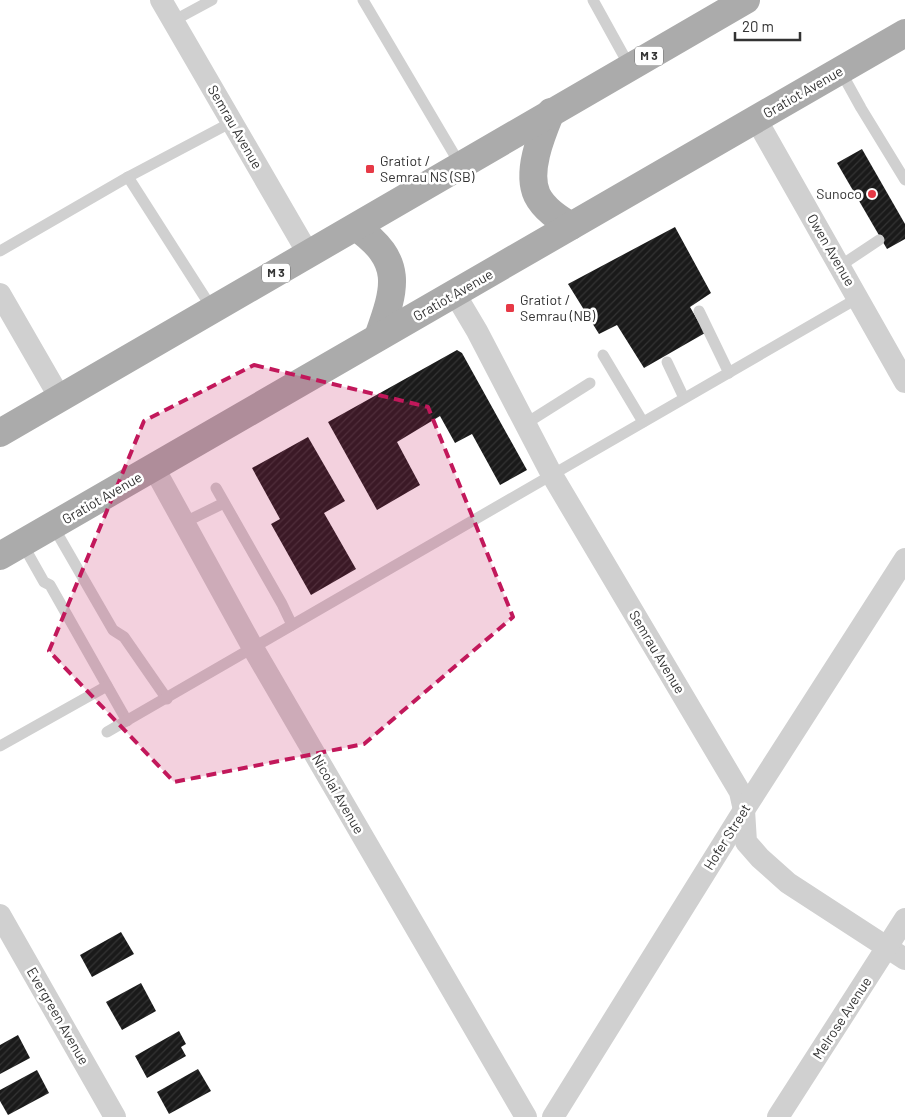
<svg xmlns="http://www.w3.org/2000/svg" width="905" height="1117" font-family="Barlow,sans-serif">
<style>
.building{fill:url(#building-hatch)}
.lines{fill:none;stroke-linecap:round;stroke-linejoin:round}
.service{stroke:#d0d0d0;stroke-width:11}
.minor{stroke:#d0d0d0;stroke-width:22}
.primary{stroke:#ababab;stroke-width:28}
.marked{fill:#c2185b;fill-opacity:0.2;stroke:#c2185b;stroke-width:4;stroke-dasharray:10 6;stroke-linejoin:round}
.poi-dot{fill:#e63946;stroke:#fff;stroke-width:2}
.labels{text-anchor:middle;stroke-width:5;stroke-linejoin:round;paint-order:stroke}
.shield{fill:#fff;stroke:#707070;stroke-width:1}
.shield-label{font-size:12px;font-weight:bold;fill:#333}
.street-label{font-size:14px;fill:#333;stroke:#fff}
.poi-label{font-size:14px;fill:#333;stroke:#fff;text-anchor:start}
</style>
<defs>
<pattern id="building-hatch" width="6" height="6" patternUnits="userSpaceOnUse" patternTransform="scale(1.25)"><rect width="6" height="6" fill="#1a1a1a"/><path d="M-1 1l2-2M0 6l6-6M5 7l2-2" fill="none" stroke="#333"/></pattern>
</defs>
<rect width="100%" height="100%" fill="#fff"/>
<!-- building -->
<g class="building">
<polygon points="862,149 905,224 905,239 887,249 837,163"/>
<polygon points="675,227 711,293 690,307 705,333 644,368 617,325 599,334 568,284"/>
<polygon points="457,350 462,353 527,470 500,485 472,434 455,443 440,416 397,442 420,485 377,510 328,422"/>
<polygon points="308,437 345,501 324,513 356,569 311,595 271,524 280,519 252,468"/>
<polygon points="121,932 134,954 92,977 80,955"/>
<polygon points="141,983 156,1011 122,1030 106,1002"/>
<polygon points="179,1031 186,1044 181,1047 186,1056 147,1078 135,1056"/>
<polygon points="18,1035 30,1058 0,1074 0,1045"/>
<polygon points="198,1069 211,1091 169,1114 157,1092"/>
<polygon points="37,1070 49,1093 8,1115 0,1101 0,1090"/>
</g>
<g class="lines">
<!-- service -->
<g class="service">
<polyline points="363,0 461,166"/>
<polyline points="593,0 630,67"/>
<polyline points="173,21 212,0"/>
<polyline points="840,70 861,108 905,180"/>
<polyline points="128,177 213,310"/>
<polyline points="0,251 128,177 232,122"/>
<polyline points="840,266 879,240"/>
<polyline points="699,311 729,373"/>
<polyline points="603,355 643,422"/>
<polyline points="667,362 684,398"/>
<polyline points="525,424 590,383"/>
<polyline points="216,488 282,604 292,625"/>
<polyline points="185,522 224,503"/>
<polyline points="53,526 113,630 124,637 167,699"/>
<polyline points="22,543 44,582 50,585 127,721"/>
<polyline points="107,732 858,298"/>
<polyline points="0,746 107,686"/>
</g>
<!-- minor -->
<g class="minor">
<polyline points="161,0 309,255"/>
<polyline points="756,119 905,382"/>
<polyline points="0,294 60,398"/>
<polyline points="455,294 477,331 552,475 740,792 744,810 746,842 760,858 788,883 905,959"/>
<polyline points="154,468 253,648 526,1117"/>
<polyline points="0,915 115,1117"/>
<polyline points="553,1117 744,810 905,559"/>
<polyline points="778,1117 905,919"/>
</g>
<!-- primary -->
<g class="primary">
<path d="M 551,112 C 542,134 526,171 537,195 C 544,209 558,218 571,226"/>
<path d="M 356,227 C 404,261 396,287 378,337"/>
<polyline points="0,433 746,0"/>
<polyline points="0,556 905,33"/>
</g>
</g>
<!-- marked area -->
<path class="marked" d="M 254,365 L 428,407 L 513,617 L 364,744 L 174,782 L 49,651 L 144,421 Z"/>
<!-- markers -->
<g class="poi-dot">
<rect x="365" y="164" width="10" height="10" rx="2.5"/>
<circle cx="872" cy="194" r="5"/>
<rect x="505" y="303" width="10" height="10" rx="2.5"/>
</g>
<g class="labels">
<!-- shield labels -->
<g class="shield">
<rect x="635" y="46.5" width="28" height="19" rx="4"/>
<rect x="262" y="263.5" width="28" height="19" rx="4"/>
</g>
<g class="shield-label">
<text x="649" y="60">M 3</text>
<text x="276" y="277">M 3</text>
</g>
<!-- street labels -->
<g class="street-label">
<text transform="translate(803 92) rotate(-30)" y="5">Gratiot Avenue</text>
<text transform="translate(235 127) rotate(60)" y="5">Semrau Avenue</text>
<text transform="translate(831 250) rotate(60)" y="5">Owen Avenue</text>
<text transform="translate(453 295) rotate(-30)" y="5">Gratiot Avenue</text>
<text transform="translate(102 498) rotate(-30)" y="5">Gratiot Avenue</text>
<text transform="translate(657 652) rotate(59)" y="5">Semrau Avenue</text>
<text transform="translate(338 794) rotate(60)" y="5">Nicolai Avenue</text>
<text transform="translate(727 837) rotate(-58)" y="5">Hofer Street</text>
<text transform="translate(58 1016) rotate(60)" y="5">Evergreen Avenue</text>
<text transform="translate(842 1018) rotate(-57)" y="5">Melrose Avenue</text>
</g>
<!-- poi labels -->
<g class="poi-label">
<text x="380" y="166">Gratiot /<tspan x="380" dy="16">Semrau NS (SB)</tspan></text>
<text x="862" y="199" text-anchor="end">Sunoco</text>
<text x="520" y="305">Gratiot /<tspan x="520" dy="16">Semrau (NB)</tspan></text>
</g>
</g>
<!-- scale -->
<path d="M735 32v8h65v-8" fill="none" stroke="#333333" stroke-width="2.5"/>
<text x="742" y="32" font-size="15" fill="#333333" stroke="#ffffff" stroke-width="4" paint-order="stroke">20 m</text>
</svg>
